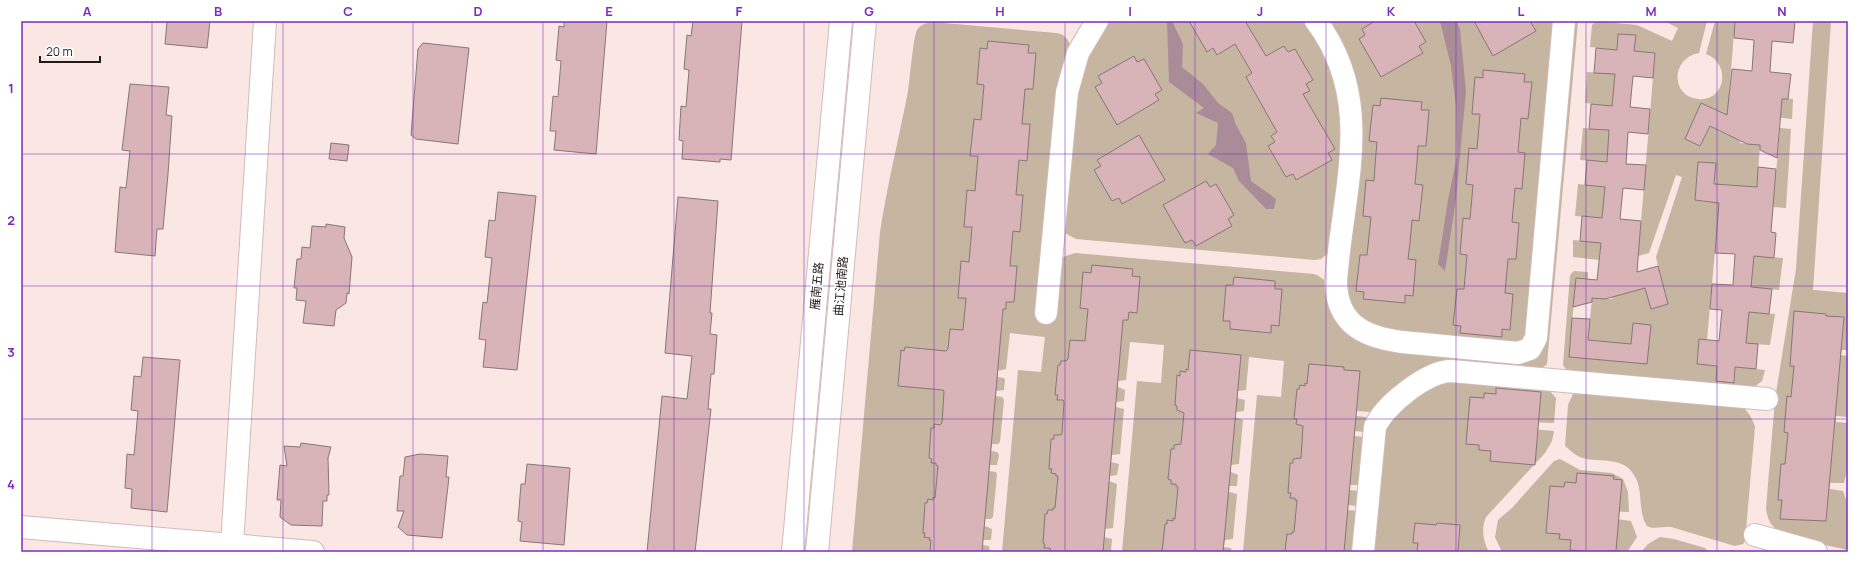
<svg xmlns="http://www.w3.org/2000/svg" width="1869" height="573" font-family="Manrope,'Noto Sans SC',sans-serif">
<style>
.green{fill:#c6b5a1;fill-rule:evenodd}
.water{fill:#aa8c99}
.building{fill:#d8b4b8;stroke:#887678}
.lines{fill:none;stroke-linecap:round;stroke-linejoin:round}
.minor-casing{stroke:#d0bcb8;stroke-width:24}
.major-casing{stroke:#d0bcb8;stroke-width:24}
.minor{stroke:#fff;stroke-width:22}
.major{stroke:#fff;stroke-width:22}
.grid{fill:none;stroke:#7b2cbf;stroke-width:1;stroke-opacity:0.55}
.labels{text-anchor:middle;stroke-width:3;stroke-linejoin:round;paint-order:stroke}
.street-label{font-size:12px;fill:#221b1a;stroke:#fff}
.neatline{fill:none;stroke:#7b2cbf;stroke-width:1.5}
.grid-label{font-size:13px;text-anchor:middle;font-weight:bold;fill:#7b2cbf}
</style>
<rect width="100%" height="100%" fill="#fae6e2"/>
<!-- green -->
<g class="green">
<polygon points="1106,21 1306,21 1323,43 1344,114 1331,251 1321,259 1315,260 1076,239 1065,233 1061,227 1077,79"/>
<polygon points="1325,21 1557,21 1526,344 1411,336 1362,323 1345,297 1359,147"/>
<path d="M 1571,21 L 1578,21 L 1547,364 L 1540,370 L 1448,363 L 1371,412 L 1356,411 L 1356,416 L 1366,417 L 1368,420 L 1364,432 L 1355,431 L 1354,436 L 1364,437 L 1359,485 L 1350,485 L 1349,490 L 1359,491 L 1357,506 L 1348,505 L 1348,510 L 1358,511 L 1355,552 L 1243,552 L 1257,395 L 1281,397 L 1284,361 L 1249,357 L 1246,390 L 1238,391 L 1237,398 L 1245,400 L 1244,411 L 1236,412 L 1235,417 L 1243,420 L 1239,464 L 1231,465 L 1231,472 L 1238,475 L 1237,486 L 1229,486 L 1229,492 L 1237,494 L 1233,539 L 1225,540 L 1224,547 L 1231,548 L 1232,552 L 1122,552 L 1137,381 L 1161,383 L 1164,345 L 1130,342 L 1126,380 L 1118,381 L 1118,387 L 1125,390 L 1124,401 L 1116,402 L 1116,407 L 1124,409 L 1120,454 L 1112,455 L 1111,462 L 1119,464 L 1117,475 L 1110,476 L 1109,481 L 1117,484 L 1113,528 L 1105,529 L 1104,537 L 1112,539 L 1111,551 L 1002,552 L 1018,370 L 1041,372 L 1045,337 L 1010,333 L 1006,369 L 998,371 L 998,377 L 1004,378 L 1005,380 L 1004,390 L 996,391 L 996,396 L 1002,397 L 1004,400 L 1000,442 L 998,444 L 992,444 L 991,451 L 997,452 L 999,455 L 997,465 L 990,465 L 989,471 L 996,472 L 997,474 L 993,517 L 991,519 L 985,519 L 985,526 L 992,529 L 991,540 L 983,540 L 983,545 L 989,546 L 990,552 L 852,552 L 880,232 C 887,185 899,138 908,91 C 910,79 913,38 917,30 C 921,24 926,23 933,22 L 1056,33 C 1065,34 1069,40 1071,48 L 1058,262 L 1063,257 L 1075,253 L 1314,274 C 1332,279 1336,307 1341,323 L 1528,358 Z"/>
<path d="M 1596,21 L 1637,25 L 1672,41 L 1678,28 L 1664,21 L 1707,21 L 1699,53 C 1671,58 1670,96 1698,99 C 1725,102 1732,64 1706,54 L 1715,21 L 1735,21 L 1729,94 L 1793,99 L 1792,119 L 1742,114 L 1740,143 L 1760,145 L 1757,187 L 1714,184 L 1716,163 L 1698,162 L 1695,200 L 1734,204 L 1717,228 L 1707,340 L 1699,339 L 1697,364 L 1717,366 L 1716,381 L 1734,383 L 1735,367 L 1765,370 L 1762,381 L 1753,388 L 1569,373 L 1563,365 L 1570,275 L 1574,271 L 1588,272 L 1588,279 L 1576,278 L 1569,357 L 1647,363 L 1650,325 L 1633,323 L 1631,344 L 1588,340 L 1592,298 L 1612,299 L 1615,278 L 1658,266 L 1656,257 L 1682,177 L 1676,175 L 1649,253 L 1616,262 L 1573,257 L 1573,240 L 1601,243 L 1599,258 L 1617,260 L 1639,246 L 1655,53 L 1634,51 L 1635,35 L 1618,34 L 1617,50 L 1590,47 L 1592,25 ZM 1701,103 L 1737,120 L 1729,136 L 1710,126 L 1700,146 L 1685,139 ZM 1658,266 L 1668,304 L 1651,309 L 1645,288 L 1620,277 Z"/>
<path d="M 1813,21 L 1831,21 L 1813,290 L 1848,293 L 1848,350 L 1842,350 L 1841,355 L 1848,356 L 1848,417 L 1836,416 L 1836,422 L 1848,423 L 1848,466 L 1844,483 L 1830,483 L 1830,489 L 1843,491 L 1848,505 L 1848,550 C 1833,547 1785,537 1775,528 C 1769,523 1767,516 1766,508 L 1775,399 L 1796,269 Z"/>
<polygon points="1587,72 1615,74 1612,106 1585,103"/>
<polygon points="1583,128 1610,130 1607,162 1580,160"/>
<polygon points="1780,128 1791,129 1786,208 1773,207"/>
<polygon points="1578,184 1605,187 1603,218 1575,216"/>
<polygon points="1753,256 1783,258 1779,290 1751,287"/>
<polygon points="1749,312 1775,314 1770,345 1737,343"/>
<path d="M 1440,379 L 1547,388 L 1556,398 L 1554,423 L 1521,422 L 1521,428 L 1554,431 L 1552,441 L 1545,453 L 1486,517 C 1481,529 1483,541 1489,552 L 1370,552 L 1384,422 Z"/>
<path d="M 1579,391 L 1740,405 C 1748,411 1752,417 1755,427 L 1745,541 L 1743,544 L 1735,546 L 1671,527 C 1663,526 1654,530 1647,526 C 1637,510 1644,490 1634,475 C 1623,456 1601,463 1583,458 C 1577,457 1570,450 1565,446 L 1568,405 L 1573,394 Z"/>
<polygon points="1560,459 1580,470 1612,473 1623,479 1628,492 1629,512 1601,511 1601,517 1631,521 1637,537 1627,552 1502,552 1495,537 1498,520 1512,508 1554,461"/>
<polygon points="1660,537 1674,539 1705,548 1708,552 1641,552 1648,544"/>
</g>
<!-- water -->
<g class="water">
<polygon points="1167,21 1172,21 1183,44 1182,67 1203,84 1218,103 1232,113 1236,125 1246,143 1251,181 1276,199 1274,209 1266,209 1239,181 1233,168 1208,154 1216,145 1218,123 1196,113 1204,108 1169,82"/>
<polygon points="1440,21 1457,21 1460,30 1466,91 1456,199 1445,271 1438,264 1448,200 1457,156 1456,106 1451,66"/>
</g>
<!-- building -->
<g class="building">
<polygon points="167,21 210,21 207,48 165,44"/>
<polygon points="564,21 607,21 596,154 554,150 556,131 550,131 553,96 558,97 561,61 556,60 559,26 564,27"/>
<polygon points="693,21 742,21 731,160 720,159 720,162 682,159 683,141 679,140 681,106 686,107 689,70 684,69 687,35 691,36"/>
<polygon points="1189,21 1245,21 1266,56 1284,46 1288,52 1295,49 1313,80 1306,84 1310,91 1303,94 1335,149 1328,153 1332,160 1296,180 1293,174 1286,177 1268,146 1275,142 1271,136 1277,132 1246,77 1252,73 1235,44 1217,55 1213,48 1207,52"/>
<polygon points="1375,21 1414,21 1426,42 1419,46 1423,53 1381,77 1359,39 1365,35 1362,29"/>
<polygon points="1474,21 1530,21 1536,31 1493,56"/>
<polygon points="1735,21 1795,21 1793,43 1772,41 1770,72 1791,74 1788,99 1782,99 1777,158 1760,150 1760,145 1747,144 1710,126 1700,146 1685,139 1701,103 1727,115 1732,69 1752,71 1754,40 1734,38"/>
<polygon points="1618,34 1636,35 1634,51 1655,53 1653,78 1633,76 1630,107 1650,109 1648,134 1628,132 1626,164 1646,165 1644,190 1623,188 1620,219 1641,221 1637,272 1658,266 1668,304 1651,309 1645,288 1605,299 1592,298 1592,302 1573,307 1576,278 1597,280 1601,243 1580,241 1582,216 1602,218 1605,187 1585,185 1587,160 1607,162 1609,130 1589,129 1591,104 1612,106 1615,74 1594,73 1596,48 1617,50"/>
<polygon points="988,41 1029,45 1028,53 1036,53 1033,89 1025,89 1022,124 1030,124 1027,161 1019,160 1016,195 1023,195 1020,232 1013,231 1010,266 1017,266 1014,302 1006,302 1006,309 1003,309 982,552 930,552 931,540 929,540 930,538 924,537 925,533 923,533 925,503 927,503 928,499 933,500 933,497 935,498 938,466 936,465 936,463 931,463 932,459 929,458 931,428 934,428 934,424 940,425 942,423 944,392 943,390 898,386 901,350 904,351 905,347 946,351 948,349 950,329 963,330 966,298 958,298 961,261 969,262 972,227 964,227 967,190 975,191 978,156 970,156 974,119 981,120 984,85 977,84 980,48 987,49"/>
<polygon points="423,43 469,48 458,144 416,139 411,135 418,49"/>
<polygon points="1134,56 1137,62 1144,59 1162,90 1155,94 1159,100 1117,125 1095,87 1102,83 1098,76"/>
<polygon points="1483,70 1525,74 1524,82 1532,82 1528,119 1521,118 1518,152 1525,153 1522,189 1515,188 1512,222 1519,223 1516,259 1508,259 1505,293 1513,294 1510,330 1502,329 1502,337 1460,333 1461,326 1453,325 1457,289 1464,289 1467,255 1460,254 1463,218 1470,219 1473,185 1466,184 1469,148 1477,149 1480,114 1472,114 1475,77 1483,78"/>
<polygon points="130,84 169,87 166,115 172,116 168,174 163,229 157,229 155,256 115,252 120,187 126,188 130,151 122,150"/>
<polygon points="1381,98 1422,102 1421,110 1429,110 1426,146 1418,146 1417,162 1415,184 1423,185 1419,221 1412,220 1410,243 1408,259 1416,260 1413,296 1405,295 1405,303 1363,299 1364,292 1356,291 1360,255 1367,255 1371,217 1363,216 1366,180 1374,181 1375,165 1377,142 1369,141 1373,105 1380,106"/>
<polygon points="1139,135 1165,180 1122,204 1119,198 1112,201 1094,170 1101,166 1097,160"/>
<polygon points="331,143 349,145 347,161 329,159"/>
<polygon points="1698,162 1716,163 1714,184 1757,187 1758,167 1776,169 1771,232 1776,233 1774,258 1754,256 1751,287 1772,289 1769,314 1749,312 1746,343 1758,344 1756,369 1735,367 1734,383 1716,381 1717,366 1697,364 1699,339 1719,341 1722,310 1710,309 1712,284 1733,285 1735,254 1715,253 1719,203 1695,200"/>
<polygon points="1206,181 1210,187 1216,184 1234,215 1228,219 1232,226 1196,246 1192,240 1185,243 1163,205"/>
<polygon points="498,192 536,196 517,370 483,367 486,340 479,339 483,302 487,303 492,258 485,257 489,220 495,221"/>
<polygon points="678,197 718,201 710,313 712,313 710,334 717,335 714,374 711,374 708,409 711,409 695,552 647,552 662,396 687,399 692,356 665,353"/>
<polygon points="326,224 345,227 344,238 352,257 349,294 347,293 346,303 336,310 334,326 303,323 306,301 296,300 297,288 294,288 297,259 301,259 302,247 310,248 312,226 326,227"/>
<polygon points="1092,265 1133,269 1132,276 1140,277 1137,313 1129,312 1128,320 1123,320 1103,552 1051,552 1050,548 1044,548 1045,544 1043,543 1045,514 1047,514 1048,510 1053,510 1053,508 1055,508 1058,476 1056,476 1056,474 1051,473 1052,469 1049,469 1051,439 1054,439 1054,435 1060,435 1062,434 1064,402 1063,400 1057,400 1058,395 1055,395 1058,365 1060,365 1061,361 1066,361 1068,359 1070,340 1085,341 1088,309 1080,308 1083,272 1091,273"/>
<polygon points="1234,277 1275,281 1275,289 1282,289 1279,326 1271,325 1271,333 1230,329 1230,321 1223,321 1226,285 1233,285"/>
<polygon points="1794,311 1826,314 1826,316 1844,317 1826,521 1780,519 1782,500 1778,500 1781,464 1785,464 1788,433 1784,432 1787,396 1791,397 1794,366 1790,366"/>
<polygon points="1572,318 1590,319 1588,340 1631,344 1633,323 1651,325 1647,364 1569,357"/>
<polygon points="1190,350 1241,355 1223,552 1162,552 1165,524 1167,524 1167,520 1173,521 1173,518 1175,519 1178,487 1176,486 1176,484 1171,484 1171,480 1168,479 1171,449 1174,449 1174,445 1181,444 1184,413 1177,410 1177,406 1175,405 1177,375 1180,376 1180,371 1186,372 1186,369 1188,370"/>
<polygon points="143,357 180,360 167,512 131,508 132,489 125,488 127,454 134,455 138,411 131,410 134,376 141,377"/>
<polygon points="1309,364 1344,367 1344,370 1360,371 1344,552 1285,552 1287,534 1292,534 1292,532 1294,532 1297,500 1295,500 1295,498 1290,498 1291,493 1288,493 1290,463 1293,463 1293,459 1301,458 1303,426 1296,424 1297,419 1294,419 1297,389 1299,389 1300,385 1305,386 1305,383 1307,384"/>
<polygon points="1496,388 1541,392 1535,465 1490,461 1491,451 1479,450 1479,445 1466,444 1470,397 1484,398 1484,393 1496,394"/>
<polygon points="301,443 331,447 328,458 329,495 327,495 327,501 323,501 322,526 291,525 280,517 281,500 277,500 280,465 287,466 284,446 300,447"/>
<polygon points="420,454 448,456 446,477 449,477 442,538 407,535 398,527 404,511 397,511 400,476 403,476 405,457"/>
<polygon points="527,464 570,468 564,545 520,541 522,522 518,521 521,484 525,484"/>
<polygon points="1577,473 1614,476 1613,479 1622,480 1616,551 1591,552 1570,550 1571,540 1559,539 1560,534 1546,533 1550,486 1564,487 1565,482 1576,483"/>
<polygon points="1415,523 1436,525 1437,523 1460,525 1458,552 1417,552 1418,543 1413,543"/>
</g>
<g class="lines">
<!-- minor casing -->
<g class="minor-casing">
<g id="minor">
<path d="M 1316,21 C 1377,102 1342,190 1336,282 C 1337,324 1364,337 1402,342 L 1518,353 L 1530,349 L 1536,338 L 1564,21"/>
<polyline points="1046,313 1067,92 1078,53 1097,21"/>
<polyline points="21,527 313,552"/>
<polyline points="1755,535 1816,552"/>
<polyline points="232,545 265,21"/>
<path d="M 1363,552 L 1375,427 C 1384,405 1428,371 1451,371 L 1767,399"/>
</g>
</g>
<!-- major casing -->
<g class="major-casing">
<g id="major">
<polyline points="793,552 841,21"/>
<polyline points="817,552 865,21"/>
</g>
</g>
<!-- minor -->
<use href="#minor" class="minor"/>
<!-- major -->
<use href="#major" class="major"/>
</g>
<!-- grid -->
<path class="grid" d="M 152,21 L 152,552M 283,21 L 283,552M 413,21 L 413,552M 543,21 L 543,552M 674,21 L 674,552M 804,21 L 804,552M 934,21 L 934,552M 1065,21 L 1065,552M 1195,21 L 1195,552M 1326,21 L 1326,552M 1456,21 L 1456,552M 1586,21 L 1586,552M 1717,21 L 1717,552M 21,154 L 1848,154M 21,286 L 1848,286M 21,419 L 1848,419"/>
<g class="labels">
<!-- street labels -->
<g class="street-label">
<text transform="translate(817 286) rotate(-85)" y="4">雁南五路</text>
<text transform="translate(841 286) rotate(-85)" y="4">曲江池南路</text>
</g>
</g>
<!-- border -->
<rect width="1869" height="573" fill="none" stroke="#ffffff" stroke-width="44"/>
<!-- scale -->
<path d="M40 56v6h60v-6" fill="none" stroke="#221b1a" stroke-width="2"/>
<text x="46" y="56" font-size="12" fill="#221b1a" stroke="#ffffff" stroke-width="3" paint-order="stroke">20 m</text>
<rect x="22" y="22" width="1825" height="529" class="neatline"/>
<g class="grid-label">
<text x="87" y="16">A</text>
<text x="218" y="16">B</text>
<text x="348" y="16">C</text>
<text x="478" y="16">D</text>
<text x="609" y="16">E</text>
<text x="739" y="16">F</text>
<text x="869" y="16">G</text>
<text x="1000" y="16">H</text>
<text x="1130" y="16">I</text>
<text x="1260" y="16">J</text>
<text x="1391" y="16">K</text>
<text x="1521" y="16">L</text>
<text x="1651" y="16">M</text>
<text x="1782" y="16">N</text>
<text x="11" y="93">1</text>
<text x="11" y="225">2</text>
<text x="11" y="357">3</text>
<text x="11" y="489">4</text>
</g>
</svg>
